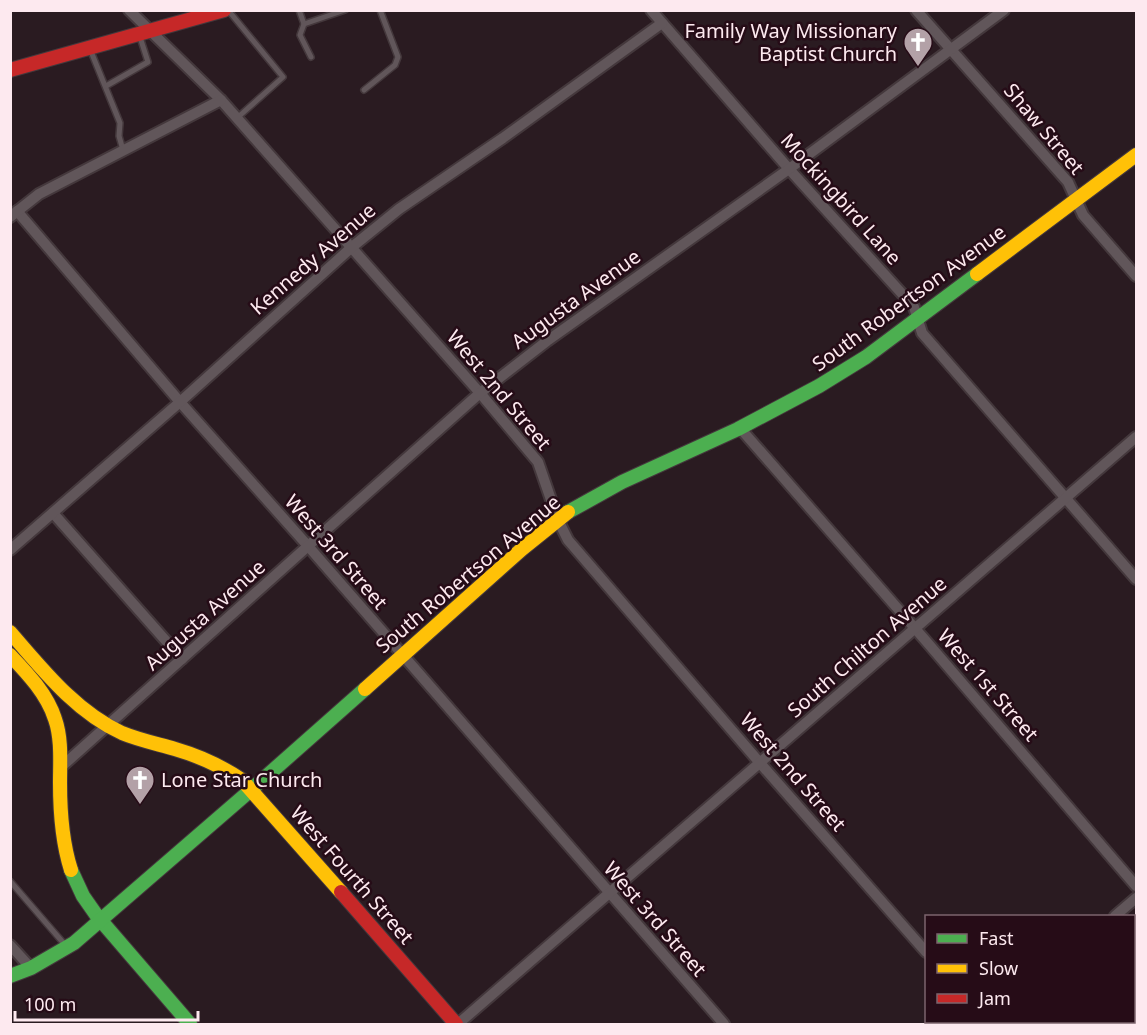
<svg xmlns="http://www.w3.org/2000/svg" width="1147" height="1035" font-family="'Noto Sans',sans-serif">
<style>
.lines{fill:none;stroke-linecap:round;stroke-linejoin:round}
.lane-casing{stroke:#44383c;stroke-width:8}
.street-casing{stroke:#44383c;stroke-width:14}
.fast-casing{stroke:#44383c;stroke-width:16}
.slow-casing{stroke:#44383c;stroke-width:16}
.jam-casing{stroke:#44383c;stroke-width:16}
.lane{stroke:#61565a;stroke-width:5}
.street{stroke:#61565a;stroke-width:10}
.fast{stroke:#4caf50;stroke-width:14}
.slow{stroke:#ffc107;stroke-width:14}
.jam{stroke:#c62828;stroke-width:14}
.labels{text-anchor:middle;stroke-width:5;stroke-linejoin:round;paint-order:stroke}
.poi-label{font-size:20px;fill:#fde9ef;stroke:#260c17;text-anchor:end}
.street-label{font-size:20px;fill:#fde9ef;stroke:#260c17}
</style>
<rect width="100%" height="100%" fill="#2a1b21"/>
<g class="lines">
<!-- lane casing -->
<g class="lane-casing">
<g id="lane">
<polyline points="228,10 283,77 237,118"/>
<polyline points="299,10 304,24 345,10"/>
<polyline points="304,24 300,35 311,57"/>
<polyline points="90,49 120,123 119,136 123,150"/>
<polyline points="106,86 148,62 139,34"/>
<polyline points="364,90 395,65 398,57 380,10"/>
<polyline points="10,881 66,946"/>
</g>
</g>
<!-- street casing -->
<g class="street-casing">
<g id="street">
<polyline points="129,10 221,100 480,393 538,462 558,520 568,540 760,763 926,952"/>
<polyline points="651,10 789,169 914,307 922,333 1136,579"/>
<polyline points="916,10 1068,182 1083,215 1136,276"/>
<polyline points="17,211 180,402 308,546 724,1024"/>
<polyline points="10,217 39,194 221,100"/>
<polyline points="740,428 926,641 1136,886"/>
<polyline points="53,513 182,659"/>
<polyline points="10,550 180,402 352,247 399,209 503,138 662,23"/>
<polyline points="60,768 308,546 480,393 547,341 789,169 1004,10"/>
<polyline points="1115,916 1136,898"/>
<polyline points="10,945 31,968"/>
<polyline points="458,1024 1136,437"/>
<polyline points="992,1024 995,1022"/>
</g>
</g>
<!-- fast casing -->
<g class="fast-casing">
<g id="fast">
<polyline points="568,512 622,482 738,429 819,386 866,357 977,274"/>
<polyline points="71,870 83,896 97,916 190,1024"/>
<polyline points="10,976 31,968 74,943 252,789 365,689"/>
</g>
</g>
<!-- slow casing -->
<g class="slow-casing">
<g id="slow">
<polyline points="977,274 1136,155"/>
<path d="M 10,632 C 43,670 76,712 122,733 C 139,740 158,744 175,749 C 199,756 221,766 242,780 L 341,892"/>
<path d="M 10,655 C 28,674 47,694 55,719 C 62,739 60,762 60,783 C 60,813 62,842 71,870"/>
<polyline points="365,689 522,549 568,512"/>
</g>
</g>
<!-- jam casing -->
<g class="jam-casing">
<g id="jam">
<polyline points="10,70 224,10"/>
<polyline points="341,892 456,1024"/>
</g>
</g>
<!-- lane -->
<use href="#lane" class="lane"/>
<!-- street -->
<use href="#street" class="street"/>
<!-- fast -->
<use href="#fast" class="fast"/>
<!-- slow -->
<use href="#slow" class="slow"/>
<!-- jam -->
<use href="#jam" class="jam"/>
</g>
<!-- icons -->
<defs>
<g id="church-pin" transform="scale(1.5)"><path d="M0 17L-7.5 6A9.5 9.5 0 1 1 7.5 6Z" fill="#b3a1a7" stroke="#260c17"/><path d="M-1.2-6h2.4v3.5h3.3v2.4h-3.3V6h-2.4V-.1h-3.3v-2.4h3.3Z" fill="#fff"/></g>
</defs>
<g fill-rule="evenodd">
<use href="#church-pin" x="918" y="42"/>
<use href="#church-pin" x="140" y="780"/>
</g>
<g class="labels">
<!-- poi labels -->
<g class="poi-label">
<text x="897" y="38">Family Way Missionary<tspan x="897" dy="23">Baptist Church</tspan></text>
<text x="161" y="787" text-anchor="start">Lone Star Church</text>
</g>
<!-- street labels -->
<g class="street-label">
<text transform="translate(1044 129) rotate(50)" y="7">Shaw Street</text>
<text transform="translate(841 199) rotate(48)" y="7">Mockingbird Lane</text>
<text transform="translate(313 259) rotate(-41)" y="7">Kennedy Avenue</text>
<text transform="translate(909 298) rotate(-36)" y="7">South Robertson Avenue</text>
<text transform="translate(576 299) rotate(-36)" y="7">Augusta Avenue</text>
<text transform="translate(499 390) rotate(50)" y="7">West 2nd Street</text>
<text transform="translate(336 552) rotate(49)" y="7">West 3rd Street</text>
<text transform="translate(468 574) rotate(-40)" y="7">South Robertson Avenue</text>
<text transform="translate(205 615) rotate(-42)" y="7">Augusta Avenue</text>
<text transform="translate(867 647) rotate(-41)" y="7">South Chilton Avenue</text>
<text transform="translate(988 685) rotate(49)" y="7">West 1st Street</text>
<text transform="translate(793 772) rotate(49)" y="7">West 2nd Street</text>
<text transform="translate(352 875) rotate(49)" y="7">West Fourth Street</text>
<text transform="translate(655 919) rotate(49)" y="7">West 3rd Street</text>
</g>
</g>
<!-- border -->
<rect width="1147" height="1035" fill="none" stroke="#fde9ef" stroke-width="24"/>
<!-- legend -->
<rect x="925" y="915" width="210" height="108" fill="#260c17" stroke="#7c646d" stroke-width="1.5"/>
<rect x="937" y="934" width="30" height="9" fill="#4caf50" stroke="#7c646d" stroke-width="1.5"/>
<text x="979" y="945" font-size="18" fill="#fde9ef">Fast</text>
<rect x="937" y="964" width="30" height="9" fill="#ffc107" stroke="#7c646d" stroke-width="1.5"/>
<text x="979" y="975" font-size="18" fill="#fde9ef">Slow</text>
<rect x="937" y="994" width="30" height="9" fill="#c62828" stroke="#7c646d" stroke-width="1.5"/>
<text x="979" y="1005" font-size="18" fill="#fde9ef">Jam</text>
<!-- scale -->
<path d="M15 1011v9h183v-9" fill="none" stroke="#fde9ef" stroke-width="3"/>
<text x="24" y="1011" font-size="18" fill="#fde9ef" stroke="#260c17" stroke-width="4.5" paint-order="stroke">100 m</text>
</svg>
